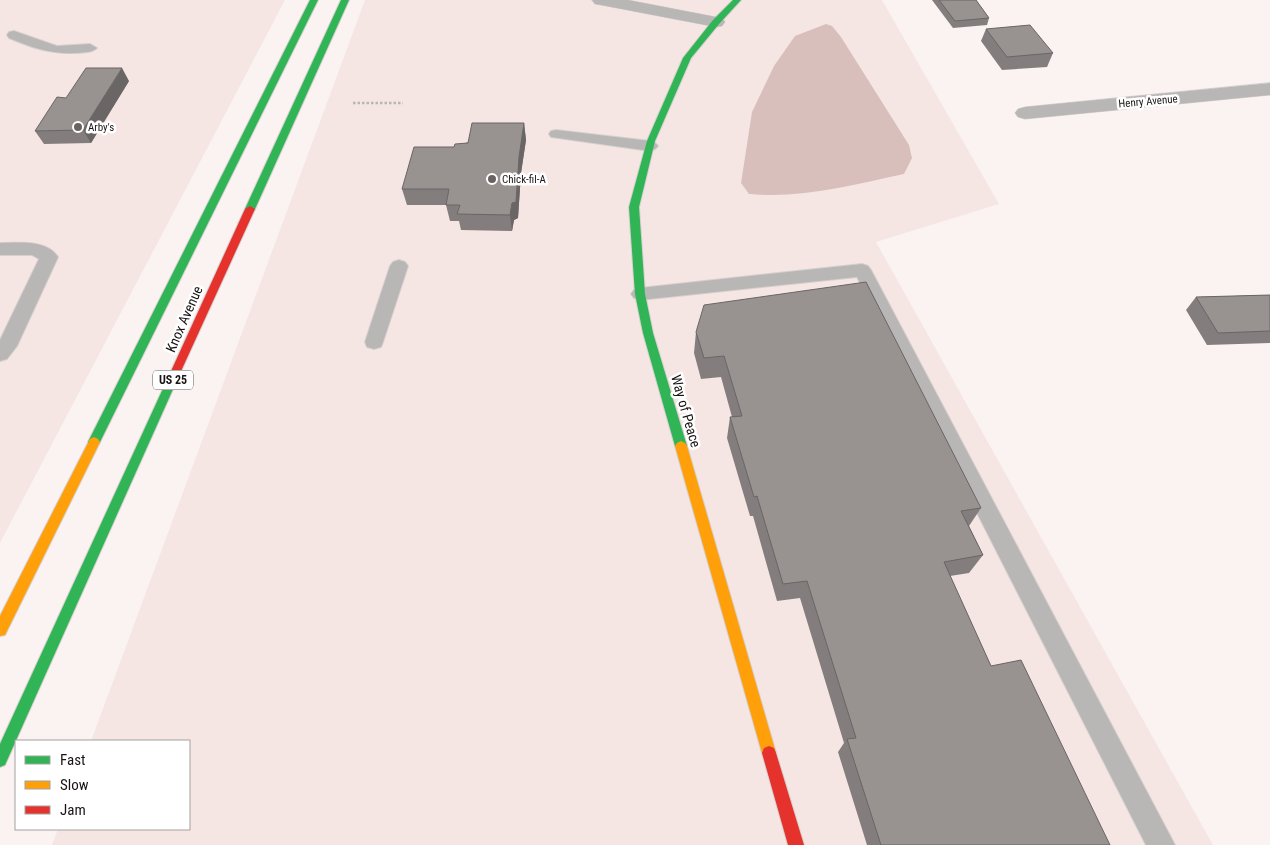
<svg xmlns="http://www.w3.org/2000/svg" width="1270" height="845" font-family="'Roboto Condensed',sans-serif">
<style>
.built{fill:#f6e6e3}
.water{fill:#d8bfbb}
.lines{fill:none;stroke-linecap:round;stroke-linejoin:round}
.lane-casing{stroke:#d5d0cf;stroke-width:2}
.street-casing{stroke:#d5d0cf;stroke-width:1}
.fast-casing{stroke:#d5d0cf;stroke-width:2}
.slow-casing{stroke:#d5d0cf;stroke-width:2}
.jam-casing{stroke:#d5d0cf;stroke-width:2}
.path{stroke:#b9b5b4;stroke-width:2.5;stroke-dasharray:2.5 2;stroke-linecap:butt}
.lane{fill:#b9b6b6;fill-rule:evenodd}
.street{fill:#b9b6b6;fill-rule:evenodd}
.fast{fill:#30b455;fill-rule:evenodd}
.slow{fill:#ff9f0a;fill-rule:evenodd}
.jam{fill:#e5322d;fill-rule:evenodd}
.wall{fill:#837e7d}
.shaded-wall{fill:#6a6666}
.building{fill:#989291;stroke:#6a6666}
.poi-dot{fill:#686362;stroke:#fff;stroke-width:2}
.labels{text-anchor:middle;stroke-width:5;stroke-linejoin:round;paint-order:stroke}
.far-street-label{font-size:11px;fill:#1a1514;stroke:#fff}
.far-poi-label{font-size:11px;fill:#1a1514;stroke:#fff;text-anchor:start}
.shield{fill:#fff;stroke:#5f5b5a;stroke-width:1}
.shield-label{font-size:12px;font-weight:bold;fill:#1a1514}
.street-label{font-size:14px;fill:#1a1514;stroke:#fff}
</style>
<rect width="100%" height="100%" fill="#faf3f2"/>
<!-- built -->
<g class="built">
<polygon points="0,0 285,0 0,543"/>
<polygon points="365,0 882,0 999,204 876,242 1213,845 52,845 58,829 189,829 189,741 91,741"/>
</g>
<!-- water -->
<path class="water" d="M 826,24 L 832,26 L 841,37 L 909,145 L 912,158 L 904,174 C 853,185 801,199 749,194 L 741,183 L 752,112 L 774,66 L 795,36 Z"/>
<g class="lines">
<!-- lane casing -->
<g class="lane-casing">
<g id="lane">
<path d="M 14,31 L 57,46 L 90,44 L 97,48 C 92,53 85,52 78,53 C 51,54 35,49 9,38 L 7,35 L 9,32 Z"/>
<polygon points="556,130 650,141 655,143 658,146 655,149 650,151 551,137 549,134 551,131"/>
<path d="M 0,243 C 18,243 46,239 58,257 L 17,346 L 7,359 L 0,361 L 0,340 L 39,259 L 32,255 L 0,255 Z"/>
<polygon points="399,260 405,262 408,266 383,342 381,347 374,349 367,347 365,342 390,266 393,262"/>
<polygon points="862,264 868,266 871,270 1175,845 1146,845 857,277 640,300 634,298 631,294 634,290 640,288"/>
</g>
</g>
<!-- street casing -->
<g class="street-casing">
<g id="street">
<polygon points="592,0 628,0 716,17 722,18 725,22 722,26 716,27 601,5 595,4"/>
<polygon points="1270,83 1270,95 1025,119 1018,117 1015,113 1018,109 1025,107"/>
</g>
</g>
<!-- fast casing -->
<g class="fast-casing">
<g id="fast">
<polygon points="310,0 318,0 100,442 98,445 90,445 88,442"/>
<polygon points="341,0 349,0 255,209 253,211 247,211 245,209"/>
<polygon points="733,0 741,0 719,24 691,58 655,141 639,207 645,294 653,333 687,446 685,449 677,449 675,446 643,333 635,294 629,207 647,141 683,58 713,20"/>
<polygon points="177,365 182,369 5,765 0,767 0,744 172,369"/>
</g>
</g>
<!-- slow casing -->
<g class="slow-casing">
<g id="slow">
<polygon points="94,437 98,439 100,442 5,635 0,636 0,616 90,439"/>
<polygon points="681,441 685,443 687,446 776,753 774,758 769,760 764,758 762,753 675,446 677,443"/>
</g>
</g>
<!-- jam casing -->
<g class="jam-casing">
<g id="jam">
<polygon points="250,206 255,209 182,369 177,373 173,372 172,369 245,209"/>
<polygon points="769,746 774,748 776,753 804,845 788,845 762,753 764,748"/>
</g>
</g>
<!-- path -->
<polyline class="path" points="353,103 403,103"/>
<!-- lane -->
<use href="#lane" class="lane"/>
<!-- street -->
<use href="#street" class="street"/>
<!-- fast -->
<use href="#fast" class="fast"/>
<!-- slow -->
<use href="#slow" class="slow"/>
<!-- jam -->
<use href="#jam" class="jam"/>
</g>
<!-- wall -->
<g class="wall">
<polygon points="932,0 976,0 989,18 987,25 953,28"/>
<polygon points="986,29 1053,53 1047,67 1002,70 981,41"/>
<polygon points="129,81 91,143 44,144 35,131 66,98"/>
<polygon points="524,123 526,140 521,173 518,218 514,220 512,231 461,230 459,221 450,221 446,205 407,205 402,189 454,147"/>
<polygon points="1270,295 1270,343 1207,345 1186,310 1196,297"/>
<polygon points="696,332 981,508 969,526 983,555 969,573 950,576 991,666 1110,845 867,845 838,752 844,743 800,598 777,601 753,516 750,516 727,438 730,417 732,417 721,377 701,379 694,353"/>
</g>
<!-- shaded-wall -->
<g class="shaded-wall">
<polygon points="122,68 129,81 91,143 83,130"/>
<polygon points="524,123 526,140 521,173 518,218 514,220 512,231 510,215"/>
</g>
<!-- building -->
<g class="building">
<polygon points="939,0 976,0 989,18 955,21"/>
<polygon points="1030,25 1053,53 1007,57 986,29"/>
<polygon points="86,68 122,68 83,130 35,131 57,97 66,98"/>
<polygon points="472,123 524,123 519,157 516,202 512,203 510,215 457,214 460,205 446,205 449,189 402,189 414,147 454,147 455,144 468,143"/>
<polygon points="866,282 981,508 961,511 983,555 944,562 991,666 1021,660 1110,845 881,845 847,739 856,738 807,581 783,584 757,496 754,497 730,417 742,416 724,356 704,358 696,332 704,305"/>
<polygon points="1270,295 1270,331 1218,333 1196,297"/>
</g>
<!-- markers -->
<g class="poi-dot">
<circle cx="78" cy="127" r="5"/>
<circle cx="492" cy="179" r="5"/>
</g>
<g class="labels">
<!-- far-street labels -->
<g class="far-street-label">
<text transform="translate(1148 101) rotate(-5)" y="4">Henry Avenue</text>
</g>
<!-- far-poi labels -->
<g class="far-poi-label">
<text x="88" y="131">Arby's</text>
<text x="502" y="183">Chick-fil-A</text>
</g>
<!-- shield labels -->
<rect class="shield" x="153" y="370.5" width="40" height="19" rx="4"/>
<g class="shield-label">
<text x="173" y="384">US 25</text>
</g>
<!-- street labels -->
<g class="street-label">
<text transform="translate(184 319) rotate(-66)" y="5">Knox Avenue</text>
<text transform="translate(686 411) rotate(74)" y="5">Way of Peace</text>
</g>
</g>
<!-- legend -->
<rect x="15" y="740" width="175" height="90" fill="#ffffff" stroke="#a3a1a1"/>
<rect x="25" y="756" width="25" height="8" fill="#30b455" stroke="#a3a1a1"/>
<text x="60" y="765" font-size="15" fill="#1a1514">Fast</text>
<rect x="25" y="781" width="25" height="8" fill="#ff9f0a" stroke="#a3a1a1"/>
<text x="60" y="790" font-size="15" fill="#1a1514">Slow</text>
<rect x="25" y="806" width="25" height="8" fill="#e5322d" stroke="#a3a1a1"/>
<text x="60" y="815" font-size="15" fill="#1a1514">Jam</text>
</svg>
